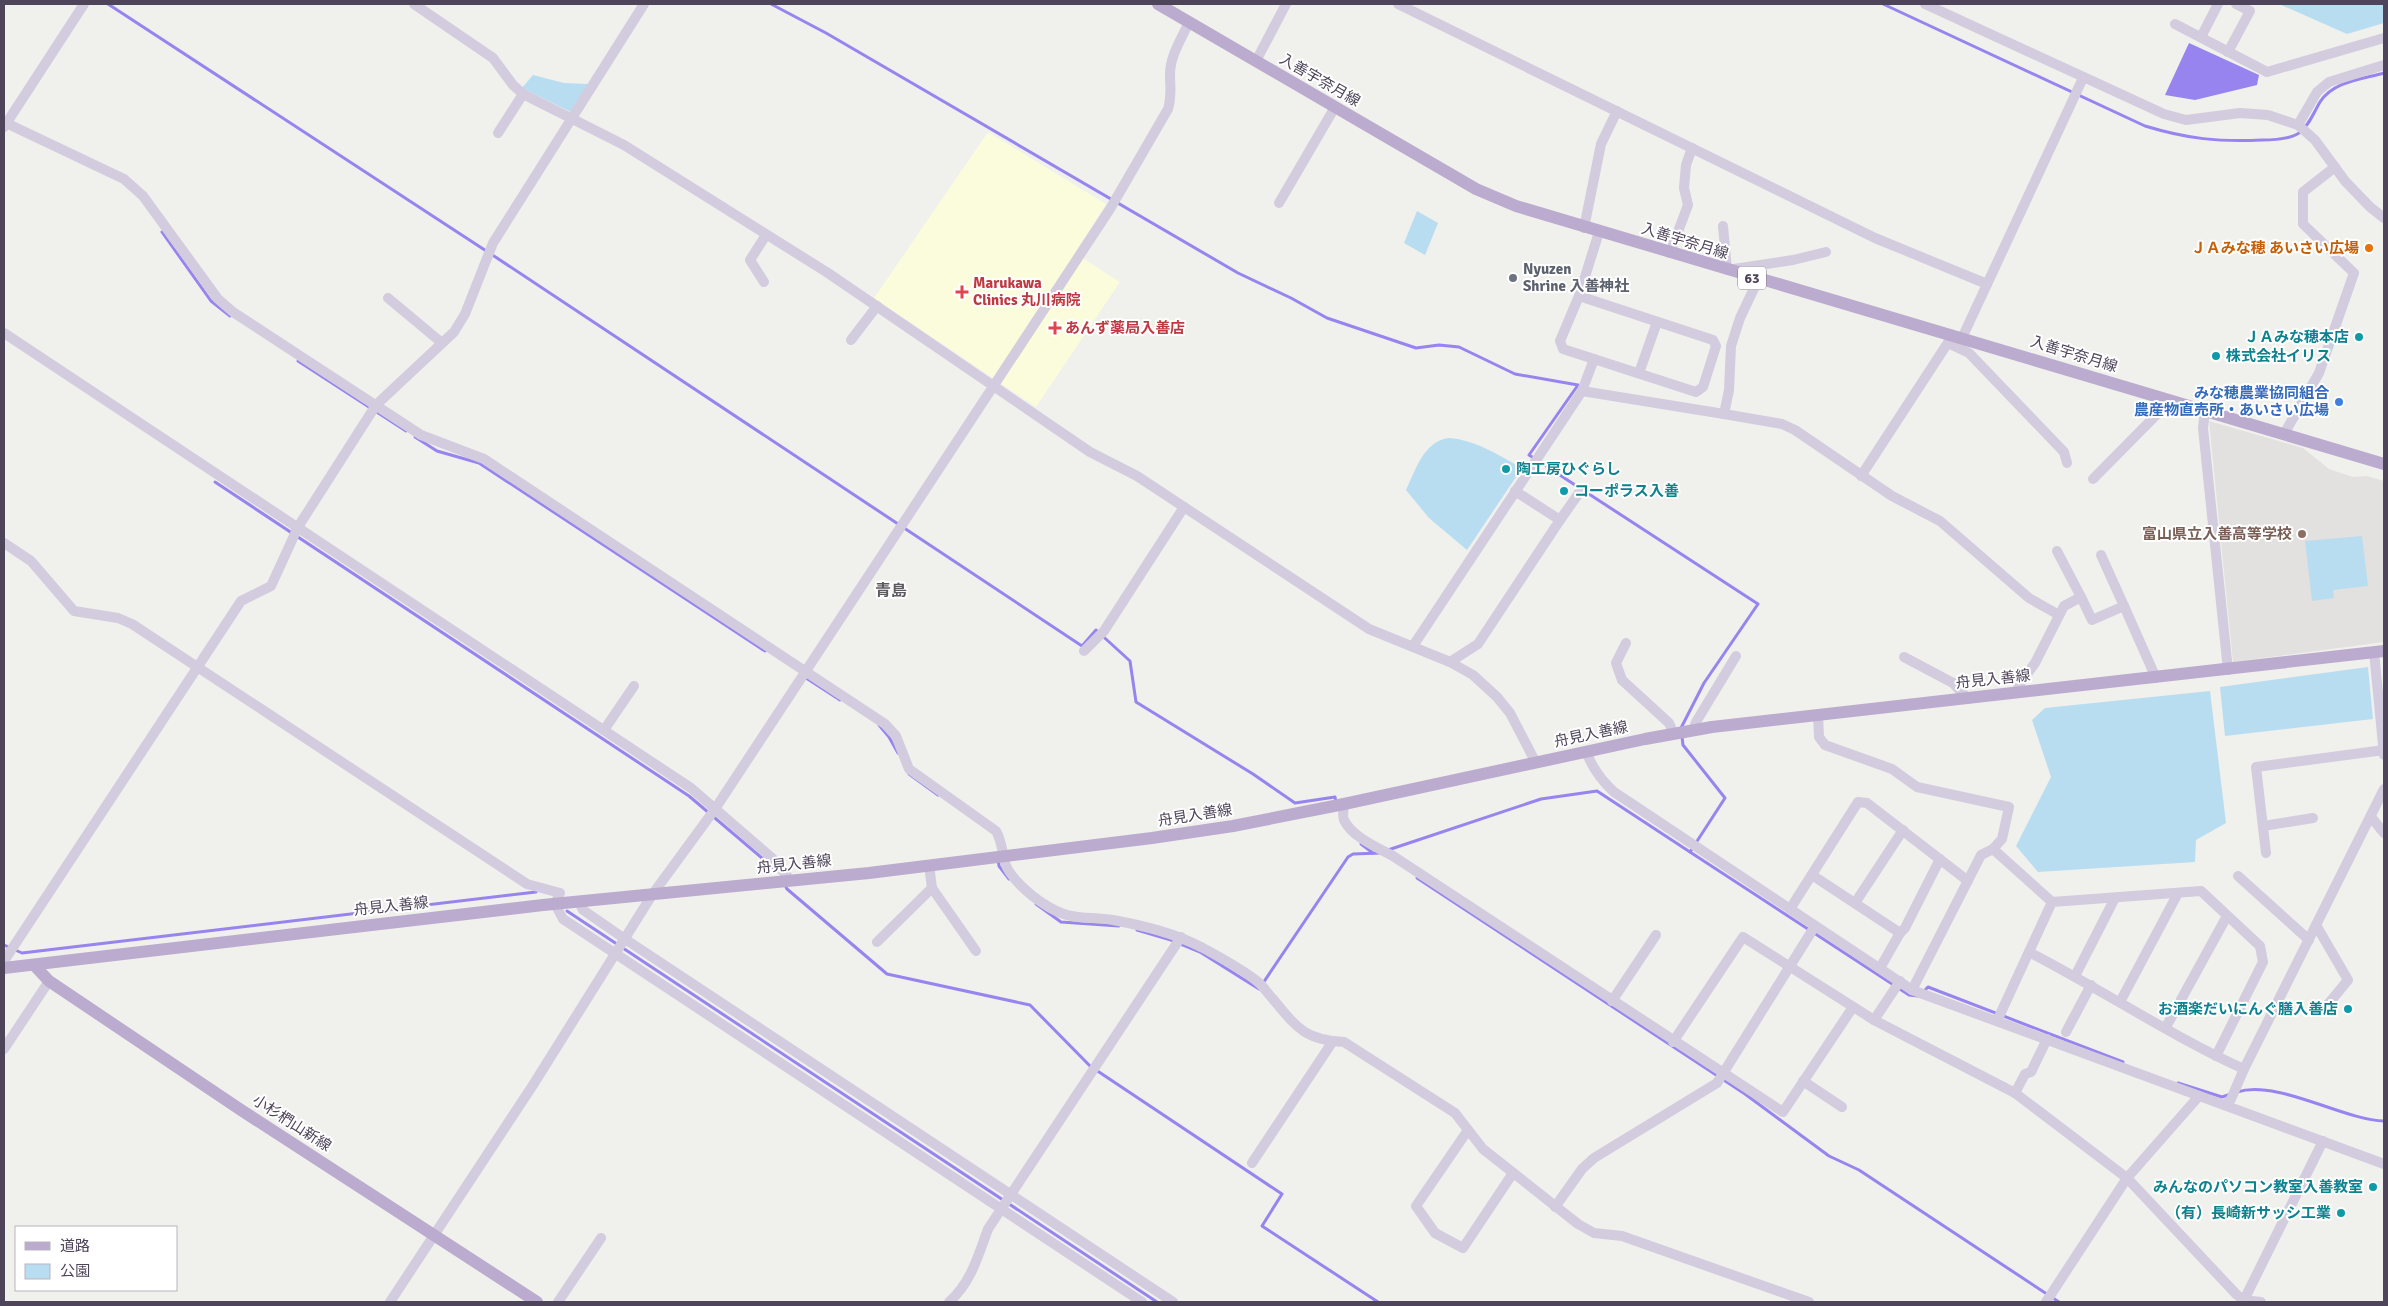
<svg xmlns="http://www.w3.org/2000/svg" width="2388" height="1306" font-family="Signika,'Noto Sans JP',sans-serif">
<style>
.education{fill:#e2e1df}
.medical{fill:#fafcdc}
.green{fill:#b9ddf0}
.water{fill:#9784ef}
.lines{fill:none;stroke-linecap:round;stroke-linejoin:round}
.stream{stroke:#9784ef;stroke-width:3}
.minor{stroke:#d3cbde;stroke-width:10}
.major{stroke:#bbabce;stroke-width:12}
.food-dot{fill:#e8710a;stroke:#fff;stroke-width:2}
.worship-dot{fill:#6b7280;stroke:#fff;stroke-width:2}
.health-dot{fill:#e0444e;stroke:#fff;stroke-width:2}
.culture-dot{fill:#0f9aa8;stroke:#fff;stroke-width:2}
.shop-dot{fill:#3f7fe0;stroke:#fff;stroke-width:2}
.education-dot{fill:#8d6e63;stroke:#fff;stroke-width:2}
.labels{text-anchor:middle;stroke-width:4;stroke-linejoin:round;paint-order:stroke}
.shield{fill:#fff;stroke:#847d8c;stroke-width:1}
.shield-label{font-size:14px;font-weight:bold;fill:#4f455b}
.street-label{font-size:15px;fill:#4f455b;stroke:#fff}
.food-label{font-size:15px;font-weight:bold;fill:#c56008;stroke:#fff;text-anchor:end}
.worship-label{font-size:15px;font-weight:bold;fill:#5b616d;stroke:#fff;text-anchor:start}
.health-label{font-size:15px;font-weight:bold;fill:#be3a42;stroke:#fff;text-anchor:start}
.culture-label{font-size:15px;font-weight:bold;fill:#0d838f;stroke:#fff;text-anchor:end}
.shop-label{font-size:15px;font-weight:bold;fill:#366cbe;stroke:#fff;text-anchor:end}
.education-label{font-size:15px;font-weight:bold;fill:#785e54;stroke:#fff;text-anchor:end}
.neighbourhood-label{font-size:16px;font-weight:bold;fill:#5e5a62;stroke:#fff}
</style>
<rect width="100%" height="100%" fill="#f0f0ed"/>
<!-- education -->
<polygon class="education" points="2209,421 2303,448 2329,469 2353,477 2367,476 2384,481 2384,642 2233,662"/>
<!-- medical -->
<polygon class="medical" points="988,132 1106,204 1075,253 1120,282 1036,407 874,298"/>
<!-- green -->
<g class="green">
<polygon points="2279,4 2384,4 2384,23 2347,34"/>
<polygon points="533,75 564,83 588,84 571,112 522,88"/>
<polygon points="1417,211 1438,223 1425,255 1404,243"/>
<path d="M 1449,438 C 1476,440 1498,455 1522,468 L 1467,550 L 1429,518 L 1406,490 C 1416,469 1424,441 1449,438 Z"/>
<polygon points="2362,536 2368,586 2333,590 2334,598 2312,601 2305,541"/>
<polygon points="2368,667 2373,719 2225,736 2220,687"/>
<polygon points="2210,691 2226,823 2196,840 2195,862 2038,872 2016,846 2051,777 2032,720 2045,708"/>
</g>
<!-- water -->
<polygon class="water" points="2189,43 2259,75 2257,85 2195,100 2165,95"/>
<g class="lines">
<!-- stream -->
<g class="stream">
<polyline points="108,4 497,258 1082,646 1096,630 1130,661 1136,702 1253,774 1295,803 1335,797 1336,803"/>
<polyline points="771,4 826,33 1238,273 1291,298 1327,318 1416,348 1439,345 1459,347 1515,374 1578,385 1529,455 1758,604 1704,683 1681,728"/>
<path d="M 1883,4 L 2145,126 C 2188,139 2218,142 2262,140 C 2273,140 2290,139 2299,133 C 2309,126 2314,112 2320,102 C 2333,81 2363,79 2384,73"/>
<polyline points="162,232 211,301 230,316"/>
<polyline points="298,361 406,431"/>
<polyline points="415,437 437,451 479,463 765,651"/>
<polyline points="215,482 689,796 775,869"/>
<polyline points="803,676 840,700"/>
<polyline points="879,725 889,737 898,753"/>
<polyline points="1682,737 1683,745 1725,798 1690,852 1909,995 1918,996"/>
<polyline points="909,774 938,795"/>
<polyline points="1361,844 1373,853"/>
<polyline points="1388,850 1541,799 1597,791 1690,852"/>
<polyline points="998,859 999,866 1009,879"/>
<polyline points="1417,878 1745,1094 1829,1156 1859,1170 2059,1302"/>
<polyline points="785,885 787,889 887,974 1030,1005 1090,1066 1282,1194 1262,1226 1378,1302"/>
<polyline points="1036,904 1061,922 1119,926"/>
<polyline points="567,911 1157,1302"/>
<polyline points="1137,930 1171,940 1200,952 1259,989 1348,857 1353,854 1380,853"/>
<polyline points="4,945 22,953 536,892"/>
<polyline points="1923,992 1928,987 2123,1062"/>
<polyline points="2178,1083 2222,1097 2231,1094"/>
<path d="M 2237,1092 C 2277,1079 2343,1120 2384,1121"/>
</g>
<!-- minor -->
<g class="minor">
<polyline points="414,4 493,58 513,85 523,94 624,145 828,273 1090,452 1137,476 1369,629 1450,662 1473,675 1497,697 1510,713 1536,763"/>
<polyline points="1398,4 1875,238 1987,284"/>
<polyline points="1925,4 2164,114 2186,120 2240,113 2268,115 2298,125 2315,140 2345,181 2370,207 2384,218"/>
<polyline points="2175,24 2267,72 2384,38"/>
<polyline points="2201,37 2218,4"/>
<polyline points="2228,52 2250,11 2236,4"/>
<polyline points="1256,61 1286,4"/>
<path d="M 4,122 L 124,179 L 143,196 L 218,299 L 233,312 L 421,435 L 484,459 L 885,724 L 896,736 L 909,769 L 996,831 C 1002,841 1002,852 1005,863 C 1010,878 1031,896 1044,904 C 1069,921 1084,916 1113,920 C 1145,926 1174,933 1203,948 C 1221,958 1242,969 1258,982 C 1264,987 1268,994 1273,999 C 1297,1028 1305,1040 1344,1042 L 1455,1113 L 1483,1149 L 1578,1224 L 1594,1233 L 1622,1236 L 1809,1302"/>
<polyline points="2298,125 2317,92 2329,82 2384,65"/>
<polyline points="4,127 84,4"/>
<polyline points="498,133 523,94"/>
<polyline points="1279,203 1335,107"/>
<polyline points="1723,226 1727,270 1793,260 1826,252"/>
<polyline points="1584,228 1601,144 1617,111"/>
<polyline points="1670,253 1688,205 1684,188 1686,165 1692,148"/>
<polyline points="764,282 750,260 766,235"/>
<polyline points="1579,296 1560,341 1563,349 1696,392 1703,387 1716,346 1713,340 1579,296 1599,232"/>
<polyline points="388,298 442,343"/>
<polyline points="4,333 691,788 772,858 791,881"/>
<polyline points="1962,338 2083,78"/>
<polyline points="851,340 877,306"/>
<polyline points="1948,343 1969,353 2064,452 2067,463"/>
<polyline points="1639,373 1657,322"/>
<polyline points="1582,391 1594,359"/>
<polyline points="2205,410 2203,428 2228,670"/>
<polyline points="1724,414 1782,424 1795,430 1892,496 1940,521 2029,598 2059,615"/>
<polyline points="2284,434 2319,373 2354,273 2303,224 2303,192 2335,167"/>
<polyline points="1861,476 1951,338"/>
<polyline points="2093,479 2171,400"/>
<polyline points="1560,520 1579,493"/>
<polyline points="4,543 31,561 74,611 118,618 132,624 527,884 560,893 555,904 563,919 1142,1302"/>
<polyline points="2057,551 2081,597"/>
<polyline points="2101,555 2124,606"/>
<polyline points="1626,643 1616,663 1622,680 1669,723 1674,734"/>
<polyline points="1413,646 1582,391 1724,414 1729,390 1731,346 1740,318 1758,280"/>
<polyline points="1084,651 1104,631 1184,507"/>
<polyline points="2374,652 2384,755"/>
<polyline points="1904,657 1953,683 1968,699"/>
<polyline points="1450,662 1478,644 1560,520 1515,491"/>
<polyline points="2017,693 2019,685 2035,663 2064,606 2081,597 2092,620 2124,606 2156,678"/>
<polyline points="1818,715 1819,737 1825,745 1892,769 1917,787 2009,807 2002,839 1993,849"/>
<polyline points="604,730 634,686"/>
<polyline points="1693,730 1696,722 1736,656"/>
<path d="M 1586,751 C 1592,768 1601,780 1614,792 L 1912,990 L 2384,1164"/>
<path d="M 1344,804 C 1344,809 1342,816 1344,820 C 1352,837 1378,848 1393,856 L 1783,1112 L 1853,1007"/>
<polyline points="2371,817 2384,833"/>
<polyline points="2263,826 2313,818"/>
<polyline points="2266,853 2256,767 2384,750"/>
<polyline points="1812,875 1900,933 1905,928 1940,859"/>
<polyline points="2238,876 2309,940"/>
<polyline points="932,888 976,951"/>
<polyline points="579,902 583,910 625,939 1173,1302"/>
<polyline points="1855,903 1903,830"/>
<polyline points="1790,909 1858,802 1867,803 1968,881"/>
<polyline points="2316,925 2348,980 2325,1008"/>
<polyline points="877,942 932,888 929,865"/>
<path d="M 2029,952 C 2101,989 2171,1036 2244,1069"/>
<polyline points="4,961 241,601 271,586 298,527 376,405 454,332 465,314 493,243 644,4"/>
<polyline points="1880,968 1900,933"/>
<polyline points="2075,976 2115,898"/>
<polyline points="1912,990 1981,855 1993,849 2052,902"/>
<polyline points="1612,1001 1656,935"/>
<polyline points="2120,1002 2177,895"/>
<polyline points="1874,1020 1900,981"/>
<polyline points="1997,1021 2052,902 2201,891 2260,946 2263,962 2216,1056"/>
<polyline points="2166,1027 2227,916"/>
<polyline points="2066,1032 2091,985"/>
<polyline points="1673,1042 1743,937 1874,1020 2015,1093 2127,1178 2237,1295 2244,1300 2261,1302"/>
<polyline points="4,1049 49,981"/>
<polyline points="1803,1081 1842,1107"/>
<polyline points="2015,1093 2025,1074 2031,1072 2047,1039"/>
<polyline points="2225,1105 2231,1099 2244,1069 2384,789"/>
<polyline points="1468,1130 1416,1206 1435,1233 1463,1248 1513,1173"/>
<polyline points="1252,1163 1333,1041"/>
<polyline points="1555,1207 1582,1169 1594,1158 1717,1083 1815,926"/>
<path d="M 390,1302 L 533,1085 L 652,895 L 715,809 L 1110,209 L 1168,109 C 1172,96 1170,87 1170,74 C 1170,56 1182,38 1189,22"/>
<polyline points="558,1302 601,1238"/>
<path d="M 949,1302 C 971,1283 978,1256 988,1229 L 1181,937"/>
<polyline points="2046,1302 2127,1178 2199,1096"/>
<polyline points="2243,1302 2323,1141"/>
</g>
<!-- major -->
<g class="major">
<polyline points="1158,4 1476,189 1516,206 2384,464"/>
<polyline points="34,965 49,981 241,1110 537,1302"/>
<polyline points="4,968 543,905 869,873 1152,838 1233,826 1344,804 1645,739 1712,727 2384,651"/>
</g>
</g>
<!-- markers -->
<circle class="food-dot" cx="2369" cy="248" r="5"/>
<circle class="worship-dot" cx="1513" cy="278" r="5"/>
<g class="health-dot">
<path d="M959.5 284.5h5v5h5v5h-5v5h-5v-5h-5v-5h5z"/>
<path d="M1052.5 320.5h5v5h5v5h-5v5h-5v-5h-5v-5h5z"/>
</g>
<g class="culture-dot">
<circle cx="2359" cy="337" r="5"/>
<circle cx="2216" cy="356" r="5"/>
<circle cx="1506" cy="469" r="5"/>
<circle cx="1564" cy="491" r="5"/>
<circle cx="2348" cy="1009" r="5"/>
<circle cx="2373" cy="1187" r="5"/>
<circle cx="2341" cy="1213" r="5"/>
</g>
<circle class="shop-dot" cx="2339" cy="402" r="5"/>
<circle class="education-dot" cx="2302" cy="534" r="5"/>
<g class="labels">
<!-- shield labels -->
<rect class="shield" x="1738" y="266.5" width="28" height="23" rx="4"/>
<g class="shield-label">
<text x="1752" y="283">63</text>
</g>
<!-- street labels -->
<g class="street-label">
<text transform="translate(1320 80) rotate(30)" y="5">入善宇奈月線</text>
<text transform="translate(1685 241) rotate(17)" y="5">入善宇奈月線</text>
<text transform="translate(2074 354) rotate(17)" y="5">入善宇奈月線</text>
<text transform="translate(1993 679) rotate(-6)" y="5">舟見入善線</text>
<text transform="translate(1591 734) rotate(-12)" y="5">舟見入善線</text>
<text transform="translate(1195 815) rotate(-9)" y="5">舟見入善線</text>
<text transform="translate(794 864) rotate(-6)" y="5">舟見入善線</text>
<text transform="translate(391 906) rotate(-6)" y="5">舟見入善線</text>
<text transform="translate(292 1123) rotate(33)" y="5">小杉椚山新線</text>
</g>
<!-- food labels -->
<g class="food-label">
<text x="2359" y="253">ＪＡみな穂 あいさい広場</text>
</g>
<!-- worship labels -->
<g class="worship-label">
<text x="1523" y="274">Nyuzen<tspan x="1523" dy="17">Shrine 入善神社</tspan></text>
</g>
<!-- health labels -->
<g class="health-label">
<text x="973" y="288">Marukawa<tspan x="973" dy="17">Clinics 丸川病院</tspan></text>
<text x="1065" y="333">あんず薬局入善店</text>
</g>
<!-- culture labels -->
<g class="culture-label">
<text x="2349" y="342">ＪＡみな穂本店</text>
<text x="2226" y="361" text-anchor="start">株式会社イリス</text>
<text x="1516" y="474" text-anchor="start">陶工房ひぐらし</text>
<text x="1574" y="496" text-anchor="start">コーポラス入善</text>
<text x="2338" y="1014">お酒楽だいにんぐ膳入善店</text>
<text x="2363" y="1192">みんなのパソコン教室入善教室</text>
<text x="2331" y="1218">（有）長崎新サッシ工業</text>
</g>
<!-- shop labels -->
<g class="shop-label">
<text x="2329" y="398">みな穂農業協同組合<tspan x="2329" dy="17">農産物直売所・あいさい広場</tspan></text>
</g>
<!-- education labels -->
<g class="education-label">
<text x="2292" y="539">富山県立入善高等学校</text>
</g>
<!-- neighbourhood labels -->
<g class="neighbourhood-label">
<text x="891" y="596">青島</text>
</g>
</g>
<!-- border -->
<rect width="2388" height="1306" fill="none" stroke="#4f455b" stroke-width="10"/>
<!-- legend -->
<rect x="15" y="1226" width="162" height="65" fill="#ffffff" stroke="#b9b5bd"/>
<rect x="25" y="1242" width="25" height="8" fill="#bbabce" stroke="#b9b5bd"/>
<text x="60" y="1251" font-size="15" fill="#4f455b">道路</text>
<rect x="25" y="1264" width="25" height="15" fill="#b9ddf0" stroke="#b9b5bd"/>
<text x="60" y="1276" font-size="15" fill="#4f455b">公園</text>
</svg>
